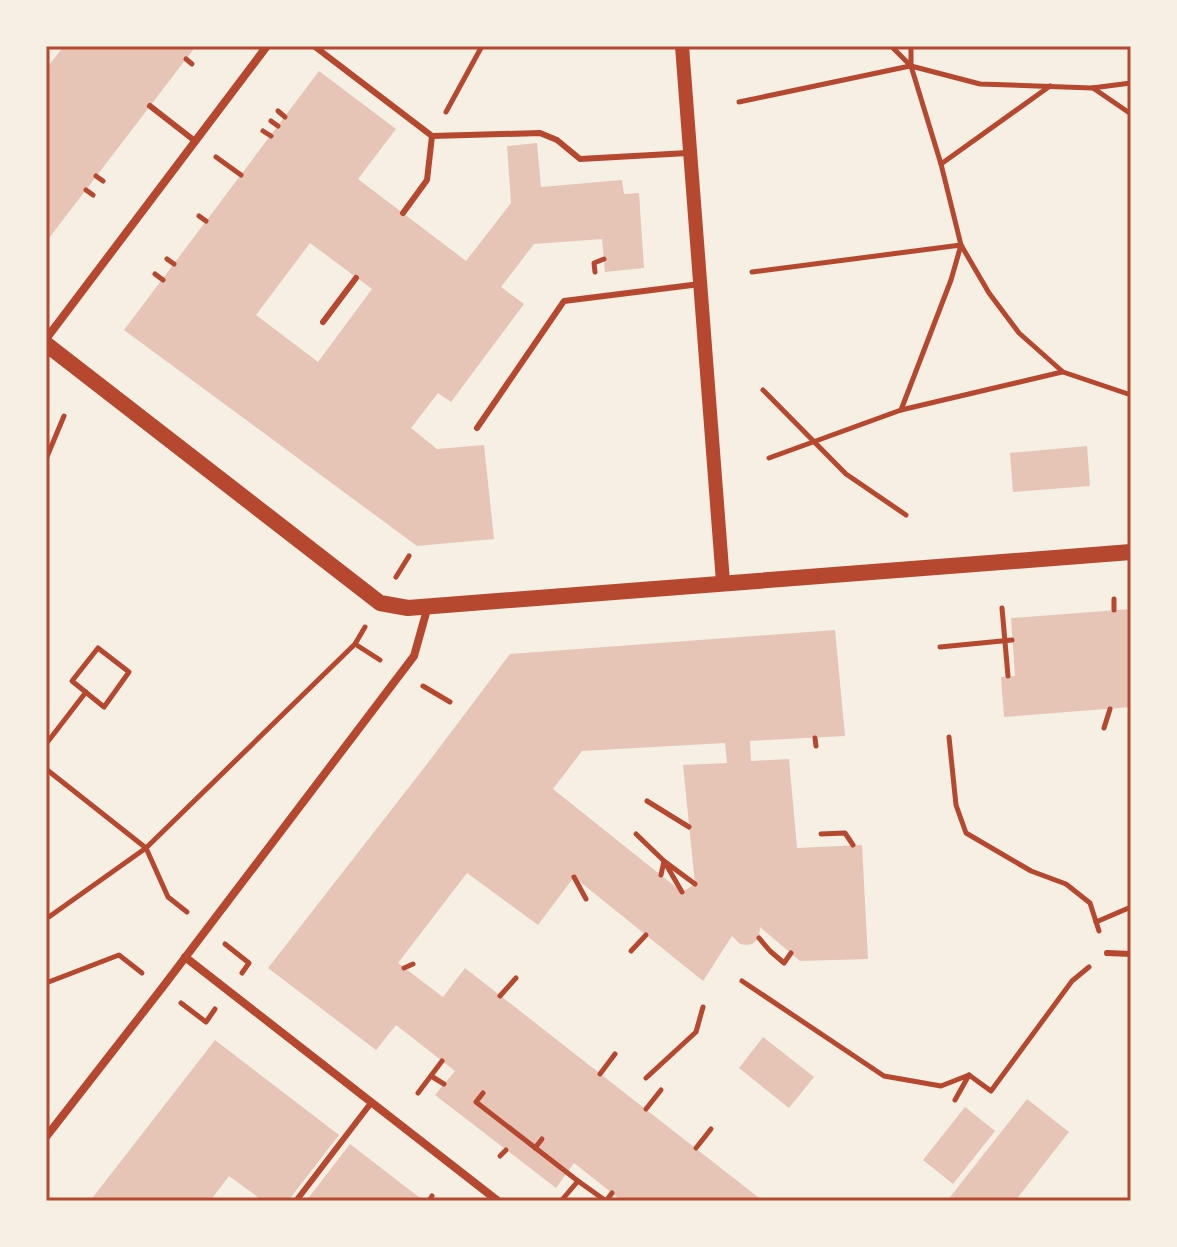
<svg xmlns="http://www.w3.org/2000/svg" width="1177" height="1247" font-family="Rubik,sans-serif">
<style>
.building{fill:#e6c5b7;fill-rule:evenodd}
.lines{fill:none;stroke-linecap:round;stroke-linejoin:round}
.path{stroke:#b5482f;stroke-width:5}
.service{stroke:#b5482f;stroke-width:6}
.minor{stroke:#b5482f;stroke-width:8}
.tertiary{stroke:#b5482f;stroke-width:14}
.secondary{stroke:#b5482f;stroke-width:16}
.neatline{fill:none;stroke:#b5482f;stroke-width:3}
</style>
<rect width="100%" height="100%" fill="#f6efe4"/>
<!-- building -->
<g class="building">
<polygon points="64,46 196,46 46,242 46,69"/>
<path d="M 319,71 L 396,129 L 358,179 L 466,261 L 511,203 L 507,146 L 537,143 L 541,187 L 622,180 L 624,194 L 639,193 L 644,268 L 605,272 L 602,239 L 534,244 L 501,287 L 524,304 L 451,402 L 438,393 L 411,428 L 437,449 L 484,445 L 494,539 L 417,546 L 124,330 ZM 310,243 L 372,289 L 318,362 L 256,315 Z"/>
<polygon points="1087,446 1090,486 1013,492 1010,453"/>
<polygon points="1131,609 1131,707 1004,717 1001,677 1015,676 1011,618"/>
<path d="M 835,630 L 845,736 L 750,741 L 751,761 L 789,759 L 797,848 L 862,845 L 868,959 L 800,961 L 760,927 L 759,938 L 752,944 L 746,945 L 740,944 L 732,936 L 703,981 L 574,877 L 538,925 L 467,873 L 398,963 L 443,997 L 465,968 L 763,1201 L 622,1201 L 574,1163 L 556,1188 L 435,1095 L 455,1071 L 396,1025 L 376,1050 L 268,968 L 427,764 L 510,654 ZM 725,743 L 727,763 L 683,765 L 695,884 L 682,892 L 553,789 L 582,751 Z"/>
<polygon points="763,1037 814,1077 789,1108 739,1068"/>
<polygon points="215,1040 339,1135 288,1201 263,1201 229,1176 210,1201 90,1201"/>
<polygon points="1027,1099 1069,1132 1015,1201 947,1201"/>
<polygon points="965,1107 995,1131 953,1184 923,1160"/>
<polygon points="350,1144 424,1201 306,1201"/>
</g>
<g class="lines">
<!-- path -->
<g class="path">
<polyline points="891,46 911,66 980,84 1092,88 1131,83"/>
<polyline points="911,46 911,66 941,164 961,245 989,293 1019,333 1063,372 1131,395"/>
<polyline points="186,59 192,64"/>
<polyline points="1093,88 1131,114"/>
<polyline points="739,102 910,66"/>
<polyline points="278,111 285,117"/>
<polyline points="446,112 482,46"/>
<polyline points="271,121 278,126"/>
<polyline points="263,131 271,136"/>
<polyline points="216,157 241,175"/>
<polyline points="941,164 1050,86"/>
<polyline points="96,176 103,181"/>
<polyline points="86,190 93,195"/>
<polyline points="199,216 206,221"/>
<polyline points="167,259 174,264"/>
<polyline points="595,272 594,263 604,259"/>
<polyline points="752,272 961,245 951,280 901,410"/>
<polyline points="155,274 163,280"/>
<polyline points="763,390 846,474 906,515"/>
<polyline points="769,458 901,410 1062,372"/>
<polyline points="46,459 64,416"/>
<polyline points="396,577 409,556"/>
<polyline points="1114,599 1114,610"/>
<polyline points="1002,608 1008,676"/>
<polyline points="365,627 355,644 380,660"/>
<polyline points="940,647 1012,640"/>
<polygon points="98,648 129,672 104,707 72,681"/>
<polyline points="423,686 450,702"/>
<polyline points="1104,728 1110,709"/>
<polyline points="949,737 956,805 966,833 1031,871 1066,884 1090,903 1099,931"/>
<polyline points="815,738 816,746"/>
<polyline points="46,744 86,692"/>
<polyline points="46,769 146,848 168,897 187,912"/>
<polyline points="647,801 689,827"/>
<polyline points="636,834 664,861 661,875"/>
<polyline points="821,834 845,833 853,845"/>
<polyline points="574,877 586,899"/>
<polyline points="682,892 664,861 695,884"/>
<polyline points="46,919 146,848 355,644"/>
<polyline points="1096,922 1131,907"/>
<polyline points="759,938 770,951 784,963 791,953"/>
<polyline points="225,944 249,963 242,973"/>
<polyline points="631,951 646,935"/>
<polyline points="404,968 413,964"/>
<polyline points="742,981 884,1076 941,1086 969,1075 955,1100"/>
<polyline points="46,983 119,955 142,973"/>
<polyline points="500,996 516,978"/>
<polyline points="181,1003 206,1022 215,1009"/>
<polyline points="600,1074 615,1054"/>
<polyline points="969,1075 991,1091 1072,981 1089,967"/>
<polyline points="431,1076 444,1084"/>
<polyline points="646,1078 696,1032 703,1007"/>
<polyline points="418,1093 442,1061"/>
<polyline points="483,1093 476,1102 578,1181"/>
<polyline points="646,1109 661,1090"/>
<polyline points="535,1148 542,1139"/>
<polyline points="696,1148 711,1129"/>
<polyline points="500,1156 506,1150"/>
<polyline points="429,1201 432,1196"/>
<polyline points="561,1201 578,1181 606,1201"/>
<polyline points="606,1201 612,1193"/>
</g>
<!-- service -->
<g class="service">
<polyline points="314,46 432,136 427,180 403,213"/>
<polyline points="150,106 195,141"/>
<polyline points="432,136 540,133 557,140 580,159 688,153"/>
<polyline points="323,322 356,278"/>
<polyline points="477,428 564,301 700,284"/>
<polyline points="1107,953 1131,954"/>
<polyline points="296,1201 371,1103"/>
</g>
<!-- minor -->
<g class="minor">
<polyline points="46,339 267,46"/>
<polyline points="185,957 498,1201"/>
<polyline points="46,1137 162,988 414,656 428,606"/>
</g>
<!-- tertiary -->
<polyline class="tertiary" points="682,46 723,582"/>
<!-- secondary -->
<polyline class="secondary" points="46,344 380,603 408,608 1131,552"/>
</g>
<!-- border -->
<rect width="1177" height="1247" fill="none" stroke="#f6efe4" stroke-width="96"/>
<rect x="48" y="48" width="1081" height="1151" class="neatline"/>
</svg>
